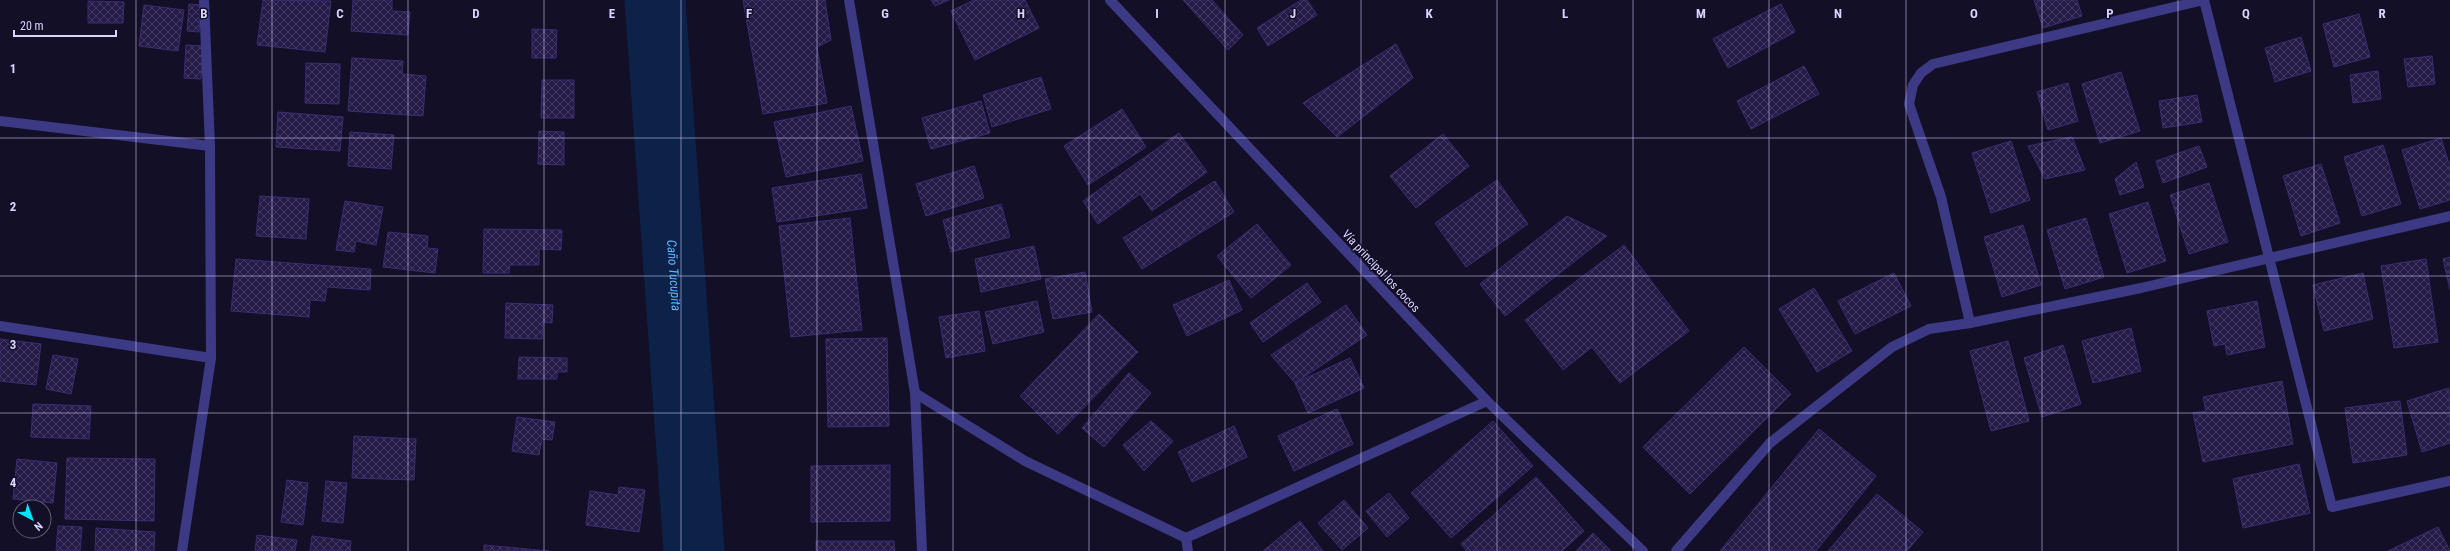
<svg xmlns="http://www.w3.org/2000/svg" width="2450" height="551" font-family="'Roboto Condensed',sans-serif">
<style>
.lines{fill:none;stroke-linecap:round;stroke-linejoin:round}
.river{stroke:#0c2248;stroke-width:61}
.building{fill:url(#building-cross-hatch);stroke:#3b2d73}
.minor{stroke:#3d3a85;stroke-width:10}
.grid{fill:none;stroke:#d9d4ff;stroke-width:1;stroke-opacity:0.55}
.labels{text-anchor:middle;stroke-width:3;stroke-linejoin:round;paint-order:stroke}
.street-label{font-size:12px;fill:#d9d4ff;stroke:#130f26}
.water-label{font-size:13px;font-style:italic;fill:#62b6ff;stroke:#130f26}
.grid-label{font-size:13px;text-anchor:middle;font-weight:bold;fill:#d9d4ff;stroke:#130f26;stroke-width:3;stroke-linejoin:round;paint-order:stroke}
</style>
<defs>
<pattern id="building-cross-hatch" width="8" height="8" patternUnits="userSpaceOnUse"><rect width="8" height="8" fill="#241b47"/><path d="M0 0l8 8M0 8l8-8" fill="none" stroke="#433b63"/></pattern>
</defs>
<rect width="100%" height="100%" fill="#130f26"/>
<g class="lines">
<!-- river -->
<path class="river" id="s1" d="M 655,0 L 694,551"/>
</g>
<!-- building -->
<g class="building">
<polygon points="263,0 331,1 325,52 257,45"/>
<polygon points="353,0 392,0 392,11 410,12 408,35 351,31"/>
<polygon points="743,0 825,0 831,40 817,47 827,103 763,114"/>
<polygon points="931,0 949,0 935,6"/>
<polygon points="974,0 1025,0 1039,28 975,60 951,11"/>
<polygon points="1183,0 1212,0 1243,35 1228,50"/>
<polygon points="1301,0 1307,0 1317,15 1268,46 1257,28"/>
<polygon points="2034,0 2077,0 2082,16 2043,28"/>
<polygon points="88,1 124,2 123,23 88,23"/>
<polygon points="189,4 201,5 199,32 187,31"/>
<polygon points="1781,4 1795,32 1728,68 1713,39"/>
<polygon points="144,5 184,10 178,51 139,46"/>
<polygon points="2359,14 2370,57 2334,67 2323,24"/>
<polygon points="532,29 557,30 556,58 532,58"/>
<polygon points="2301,37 2311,71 2275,82 2265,48"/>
<polygon points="1396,44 1413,78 1337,137 1303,103"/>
<polygon points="186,45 203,46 201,79 184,78"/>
<polygon points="2432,56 2435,84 2408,87 2404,59"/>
<polygon points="352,58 403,61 402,74 426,76 423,116 348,111"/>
<polygon points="306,63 340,64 339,104 305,103"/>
<polygon points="1804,66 1819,94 1751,129 1737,101"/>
<polygon points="2378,71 2381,99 2353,103 2350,75"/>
<polygon points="2121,72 2140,131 2100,143 2082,84"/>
<polygon points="1041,77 1051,109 992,127 983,95"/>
<polygon points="542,80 574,80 574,118 541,118"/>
<polygon points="2068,83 2078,121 2048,130 2037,92"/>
<polygon points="2197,95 2202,122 2163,128 2159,101"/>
<polygon points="981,101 990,133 931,149 922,118"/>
<polygon points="851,106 863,161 786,177 774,122"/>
<polygon points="1122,109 1146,147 1088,185 1064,146"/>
<polygon points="278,112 343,117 340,151 276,147"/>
<polygon points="539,131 564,132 564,165 538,164"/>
<polygon points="350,132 394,135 391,169 348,166"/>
<polygon points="1179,133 1207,172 1152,211 1140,194 1098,224 1083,201"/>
<polygon points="1443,134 1469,166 1416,208 1390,176"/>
<polygon points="2072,137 2085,170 2045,179 2028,146"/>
<polygon points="2441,138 2450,167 2450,200 2420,209 2402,150"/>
<polygon points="2011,141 2030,200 1991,213 1972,153"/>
<polygon points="2383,145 2401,204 2362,216 2344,157"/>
<polygon points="2199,146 2207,167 2163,183 2156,161"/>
<polygon points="2136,162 2144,187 2120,195 2115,179"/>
<polygon points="2321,164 2340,223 2301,236 2283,176"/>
<polygon points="974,166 984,198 926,216 916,184"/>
<polygon points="861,174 867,208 777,222 772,188"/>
<polygon points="1497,180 1528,224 1466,267 1435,223"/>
<polygon points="1215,181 1234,212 1142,269 1123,238"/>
<polygon points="2209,183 2228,242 2189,254 2170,195"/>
<polygon points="260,196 309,199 306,239 256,236"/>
<polygon points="345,201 383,207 376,245 356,241 354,252 336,250"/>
<polygon points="2148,202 2166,261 2127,273 2109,214"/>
<polygon points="1001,204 1010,237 951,252 943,220"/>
<polygon points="1567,216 1607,236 1505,316 1480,284"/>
<polygon points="850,218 862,330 791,337 779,226"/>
<polygon points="2086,218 2104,277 2065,289 2047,230"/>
<polygon points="1257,224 1291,265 1251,298 1217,256"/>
<polygon points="2023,225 2041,285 2002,297 1984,237"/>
<polygon points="484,229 562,230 561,250 539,249 539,265 510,265 509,273 483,273"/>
<polygon points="388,232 428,236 427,248 438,249 435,273 383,267"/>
<polygon points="1624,245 1689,331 1620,383 1592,347 1563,370 1525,320"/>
<polygon points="1034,246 1041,279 981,292 975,259"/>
<polygon points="2450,257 2450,290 2443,259"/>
<polygon points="236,259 371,269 370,290 327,287 325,301 310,300 309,317 231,311"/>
<polygon points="2426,259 2438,342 2394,348 2381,266"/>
<polygon points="1085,272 1092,312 1053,319 1045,279"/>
<polygon points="1894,273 1911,306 1855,334 1838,301"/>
<polygon points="2363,273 2373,319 2324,331 2313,285"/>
<polygon points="1229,280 1242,310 1187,336 1173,305"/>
<polygon points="1307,283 1321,302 1263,342 1250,323"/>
<polygon points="1814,288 1852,351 1817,372 1779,309"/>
<polygon points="1037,301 1044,332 993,344 985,312"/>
<polygon points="2257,301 2265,347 2227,355 2225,344 2214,346 2207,311"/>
<polygon points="506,303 553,305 552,323 543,322 542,339 505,338"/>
<polygon points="1346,305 1367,335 1295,383 1271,355"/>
<polygon points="979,311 985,351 946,358 939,317"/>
<polygon points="1099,314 1138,352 1058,434 1020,396"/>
<polygon points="2131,328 2141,371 2093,383 2082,341"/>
<polygon points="887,338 889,426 828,427 826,339"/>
<polygon points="0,339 41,344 36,385 0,381"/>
<polygon points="2008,341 2029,421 1991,431 1970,351"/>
<polygon points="2063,345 2081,404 2042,417 2024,358"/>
<polygon points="1744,347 1791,394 1690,494 1643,447"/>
<polygon points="53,355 78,359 71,394 46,389"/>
<polygon points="519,357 567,358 567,372 557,372 557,379 518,379"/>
<polygon points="1350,358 1364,388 1308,413 1295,383"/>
<polygon points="1129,373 1151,393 1104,447 1082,428"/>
<polygon points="2282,381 2293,444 2203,462 2193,413 2206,411 2203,397"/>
<polygon points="2449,388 2450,443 2422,452 2407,401"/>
<polygon points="2400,401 2407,455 2353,463 2345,408"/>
<polygon points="33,404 91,406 89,439 31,437"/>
<polygon points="1337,409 1353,444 1294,471 1278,436"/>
<polygon points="517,417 555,422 552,440 542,439 539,455 512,451"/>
<polygon points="1151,421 1173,441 1144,471 1123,445"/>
<polygon points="1493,421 1533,466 1451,538 1411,493"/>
<polygon points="1234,426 1247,457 1192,482 1178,452"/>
<polygon points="1819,429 1876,476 1816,551 1720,551"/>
<polygon points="354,436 416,439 414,480 352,478"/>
<polygon points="67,458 155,459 154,521 65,519"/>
<polygon points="17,459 57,463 53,503 13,499"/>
<polygon points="2299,464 2310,513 2243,528 2233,479"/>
<polygon points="890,465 890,521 811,522 811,466"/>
<polygon points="1536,477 1584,531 1562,551 1467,551 1461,544"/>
<polygon points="287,480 308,483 303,525 281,522"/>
<polygon points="326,481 347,483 343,523 322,521"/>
<polygon points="619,487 645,490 639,532 586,525 590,491 618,495"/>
<polygon points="1389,493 1409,518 1387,537 1366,511"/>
<polygon points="1877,494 1923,532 1907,551 1828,551"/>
<polygon points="1344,500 1368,528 1342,550 1318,523"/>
<polygon points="1300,521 1323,551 1263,551"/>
<polygon points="58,526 82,527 80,551 56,551"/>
<polygon points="2438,527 2450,551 2388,551"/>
<polygon points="96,528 155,532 154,551 95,551"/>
<polygon points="1593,533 1611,551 1576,551"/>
<polygon points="257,535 297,540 295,551 255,551"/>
<polygon points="312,536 351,541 350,551 310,551"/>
<polygon points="816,541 894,541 895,551 816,551"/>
<polygon points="484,545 549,551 484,551"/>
</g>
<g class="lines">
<!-- minor -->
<g class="minor">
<polyline points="849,0 915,393 922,551"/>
<polyline points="1110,0 1487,401 1643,551"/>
<polyline points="2204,0 2332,507 2450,481"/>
<polyline points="0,121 210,146"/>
<polyline points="1970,323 1941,197 1909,104 1913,85 1921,73 1933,64 2204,0"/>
<polyline points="0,326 211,358"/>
<polyline points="915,393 1025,461 1186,538 1188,551"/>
<polyline points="1186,538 1487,401"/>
<polyline points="182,551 211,358 210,146 204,0"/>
<polyline points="1676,551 1770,443 1892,347 1929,329 1970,323 2141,288 2450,216"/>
</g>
</g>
<!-- grid -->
<path class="grid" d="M 136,0 L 136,551M 272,0 L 272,551M 408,0 L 408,551M 544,0 L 544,551M 681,0 L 681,551M 817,0 L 817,551M 953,0 L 953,551M 1089,0 L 1089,551M 1225,0 L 1225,551M 1361,0 L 1361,551M 1497,0 L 1497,551M 1633,0 L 1633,551M 1769,0 L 1769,551M 1906,0 L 1906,551M 2042,0 L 2042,551M 2178,0 L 2178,551M 2314,0 L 2314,551M 0,138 L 2450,138M 0,276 L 2450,276M 0,413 L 2450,413"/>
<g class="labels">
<!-- street labels -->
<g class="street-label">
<text transform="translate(1381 271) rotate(47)" y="4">Vía principal los cocos</text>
</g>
<!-- water labels -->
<g class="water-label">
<text dy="5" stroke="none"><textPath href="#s1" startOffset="276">Caño Tucupita</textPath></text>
</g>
</g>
<g class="grid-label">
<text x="204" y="18">B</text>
<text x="340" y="18">C</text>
<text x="476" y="18">D</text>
<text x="612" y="18">E</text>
<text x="749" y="18">F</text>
<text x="885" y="18">G</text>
<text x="1021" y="18">H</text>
<text x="1157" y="18">I</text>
<text x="1293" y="18">J</text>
<text x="1429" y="18">K</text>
<text x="1565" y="18">L</text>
<text x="1701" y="18">M</text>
<text x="1838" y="18">N</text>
<text x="1974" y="18">O</text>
<text x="2110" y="18">P</text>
<text x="2246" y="18">Q</text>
<text x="2382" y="18">R</text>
<text x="13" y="73">1</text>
<text x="13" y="211">2</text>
<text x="13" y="349">3</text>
<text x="13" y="487">4</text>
</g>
<!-- north arrow -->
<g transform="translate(32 519) rotate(139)"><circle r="19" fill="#130f26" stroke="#625e7d"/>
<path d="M0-3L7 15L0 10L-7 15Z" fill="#00e5ff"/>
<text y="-6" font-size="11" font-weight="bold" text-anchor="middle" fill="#d9d4ff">N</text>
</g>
<!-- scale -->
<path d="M14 30v6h102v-6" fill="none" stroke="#d9d4ff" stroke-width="2"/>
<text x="20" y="30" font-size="12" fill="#d9d4ff" stroke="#130f26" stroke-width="3" paint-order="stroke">20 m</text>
</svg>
